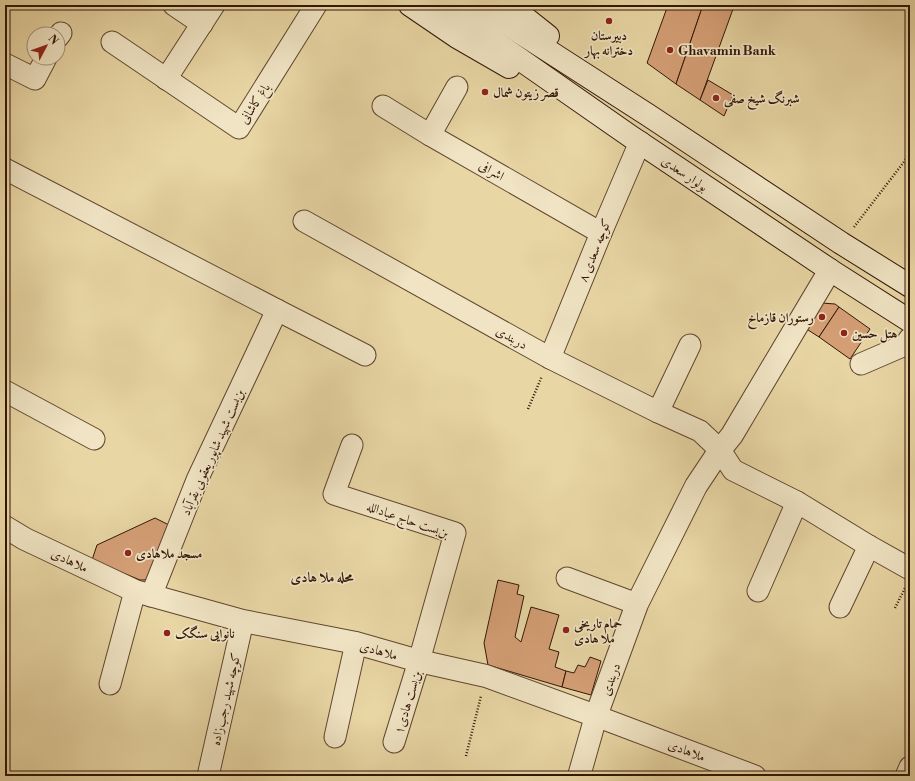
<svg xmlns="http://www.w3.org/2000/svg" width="915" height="781" font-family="'Libre Bodoni',Amiri,serif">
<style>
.building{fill:#d59f76;stroke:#321607}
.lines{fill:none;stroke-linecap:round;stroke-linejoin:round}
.minor-casing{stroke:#60462e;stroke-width:23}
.tertiary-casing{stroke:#60462e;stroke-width:24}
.secondary-casing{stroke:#321607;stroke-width:24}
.path{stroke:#321607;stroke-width:2.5;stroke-dasharray:1 2;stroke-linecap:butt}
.minor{stroke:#f0e4c4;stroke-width:21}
.tertiary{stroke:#f0e4c4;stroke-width:22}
.secondary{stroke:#f0e4c4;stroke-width:22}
.poi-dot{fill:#8f2418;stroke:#f0e4c4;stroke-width:1.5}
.labels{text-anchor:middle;stroke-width:3.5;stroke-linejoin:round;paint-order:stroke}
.poi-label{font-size:13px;font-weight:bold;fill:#321607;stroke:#f0e4c4;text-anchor:start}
.street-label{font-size:13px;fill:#321607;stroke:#f0e4c4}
.neighbourhood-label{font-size:14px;font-weight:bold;fill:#321607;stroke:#f0e4c4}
</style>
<rect width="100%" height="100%" fill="#e8d6a4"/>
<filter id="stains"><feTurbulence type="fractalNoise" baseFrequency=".005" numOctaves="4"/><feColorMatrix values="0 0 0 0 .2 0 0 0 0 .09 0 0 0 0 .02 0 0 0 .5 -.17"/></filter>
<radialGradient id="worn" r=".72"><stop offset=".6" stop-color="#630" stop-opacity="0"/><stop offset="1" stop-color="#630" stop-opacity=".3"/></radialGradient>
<!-- building -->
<g class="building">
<polygon points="668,5 703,5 676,84 647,63"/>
<polygon points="703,5 723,5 733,9 700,100 676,84"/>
<polygon points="708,80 733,95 724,116 700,100"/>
<polygon points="822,303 835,304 839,307 819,337 805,328"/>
<polygon points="839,307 870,329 850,359 819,337"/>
<polygon points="155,518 171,526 149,579 144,580 140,580 92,560 97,545"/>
<polygon points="498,580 519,585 517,594 524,596 515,637 521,642 531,607 559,615 549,649 559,652 555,667 566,671 562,687 488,665 484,643"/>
<polygon points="590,657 601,661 591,695 562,687 566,671 574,673 578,665 585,667"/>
</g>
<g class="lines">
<!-- minor casing -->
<g class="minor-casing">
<g id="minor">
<polyline points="174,5 202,24"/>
<polyline points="58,37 61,33"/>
<polyline points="112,42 239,128 316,5"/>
<polyline points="5,64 35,79 46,58"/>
<polyline points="166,79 214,5"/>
<polyline points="383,106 430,135 601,233"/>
<polyline points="430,135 457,87"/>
<polyline points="5,169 277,310 197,480 151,596"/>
<polyline points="304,221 550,358 658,412 700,431 720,450 733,470 797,502 869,546 910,569"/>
<polyline points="277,310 365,355"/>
<polyline points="550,358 601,233 640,142"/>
<polyline points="861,364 905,345 910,338"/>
<polyline points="5,391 94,439"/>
<polyline points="658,412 690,345"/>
<polyline points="352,445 334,494 455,533 419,661 394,742"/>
<polyline points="567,578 637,604"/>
<polyline points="758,591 797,502"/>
<polyline points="840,607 869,546"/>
<polyline points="110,684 135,591"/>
<polyline points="596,716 755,776"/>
<polyline points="335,737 356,643"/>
<polyline points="208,776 243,621"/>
<polyline points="906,776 910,767"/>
</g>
</g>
<!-- tertiary casing -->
<g class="tertiary-casing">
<g id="tertiary">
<polyline points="5,527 25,539 135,591 243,621 356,643 419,661 486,676 596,716"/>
<polyline points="579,776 596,716 637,604 696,486 720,450 732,435 830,270"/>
</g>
</g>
<!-- secondary casing -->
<g class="secondary-casing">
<g id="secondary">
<polyline points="410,5 457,37 509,67"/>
<polyline points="442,5 630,136 830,270 910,321"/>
<polyline points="477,5 648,115 841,243 910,286"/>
<polyline points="509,5 548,36"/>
</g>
</g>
<!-- path -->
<g class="path">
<polyline points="854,227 910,154"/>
<polyline points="528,409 542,376"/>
<polyline points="895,608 905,588"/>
<polyline points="466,756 481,696"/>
</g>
<!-- minor -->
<use href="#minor" class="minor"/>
<!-- tertiary -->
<use href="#tertiary" class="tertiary"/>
<!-- secondary -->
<use href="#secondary" class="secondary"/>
</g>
<!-- markers -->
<g class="poi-dot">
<circle cx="609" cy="21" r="4"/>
<circle cx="670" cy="50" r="4"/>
<circle cx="485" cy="92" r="4"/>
<circle cx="716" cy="98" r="4"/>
<circle cx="822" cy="317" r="4"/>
<circle cx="844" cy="333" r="4"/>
<circle cx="128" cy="553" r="4"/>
<circle cx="566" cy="630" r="4"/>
<circle cx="167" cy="633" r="4"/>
</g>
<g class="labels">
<!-- poi labels -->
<g class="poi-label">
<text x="609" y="40" text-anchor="middle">دبیرستان<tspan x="609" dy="15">دخترانه بهار</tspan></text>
<text x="678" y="55">Ghavamin Bank</text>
<text x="493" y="97">قصر زیتون شمال</text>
<text x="724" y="103">شبرنگ شیخ صفی</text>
<text x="814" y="322" text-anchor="end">رستوران قازماخ</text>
<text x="852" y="338">هتل حسین</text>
<text x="136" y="558">مسجد ملاهادی</text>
<text x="574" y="628">حمام تاریخی<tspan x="574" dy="15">ملا هادی</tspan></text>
<text x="175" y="638">نانوایی سنگک</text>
</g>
<!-- street labels -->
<g class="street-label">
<text transform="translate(254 103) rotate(-57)" y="5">باغ کاشانی</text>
<text transform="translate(492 170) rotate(30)" y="5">اشرافی</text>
<text transform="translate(685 173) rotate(34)" y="5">بولوار سعدی</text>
<text transform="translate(594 250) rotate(-68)" y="5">کوچه سعدی ۸</text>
<text transform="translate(512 337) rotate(29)" y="5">دربندی</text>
<text transform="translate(212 452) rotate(-66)" y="5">بن‌بست شهید شاپور یعقوبی بقرآباد</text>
<text transform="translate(408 519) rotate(19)" y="5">بن‌بست حاج عبادالله</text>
<text transform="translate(70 560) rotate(25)" y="5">ملاهادی</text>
<text transform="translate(379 650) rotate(16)" y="5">ملاهادی</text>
<text transform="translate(610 679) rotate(-70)" y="5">دربندی</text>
<text transform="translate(225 699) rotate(-77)" y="5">کوچه شهید رجب‌زاده</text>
<text transform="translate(407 702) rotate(-73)" y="5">بن‌بست هادی۱</text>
<text transform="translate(687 750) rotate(21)" y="5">ملاهادی</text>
</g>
<!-- neighbourhood labels -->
<g class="neighbourhood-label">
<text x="322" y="582">محله ملا هادی</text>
</g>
</g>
<!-- margin -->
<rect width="915" height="781" fill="none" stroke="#e8d6a4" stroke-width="20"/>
<rect x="6" y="6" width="903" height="769" fill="none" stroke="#321607" stroke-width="2"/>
<rect x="10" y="10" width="895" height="761" fill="none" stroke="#321607"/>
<!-- north arrow -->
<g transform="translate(46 46) rotate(49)"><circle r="19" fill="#f0e4c4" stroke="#a49278"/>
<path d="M0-3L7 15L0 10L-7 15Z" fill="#8f2418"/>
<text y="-6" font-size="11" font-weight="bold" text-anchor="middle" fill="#321607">N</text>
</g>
<rect width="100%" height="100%" filter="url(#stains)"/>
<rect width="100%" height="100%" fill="url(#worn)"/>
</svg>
